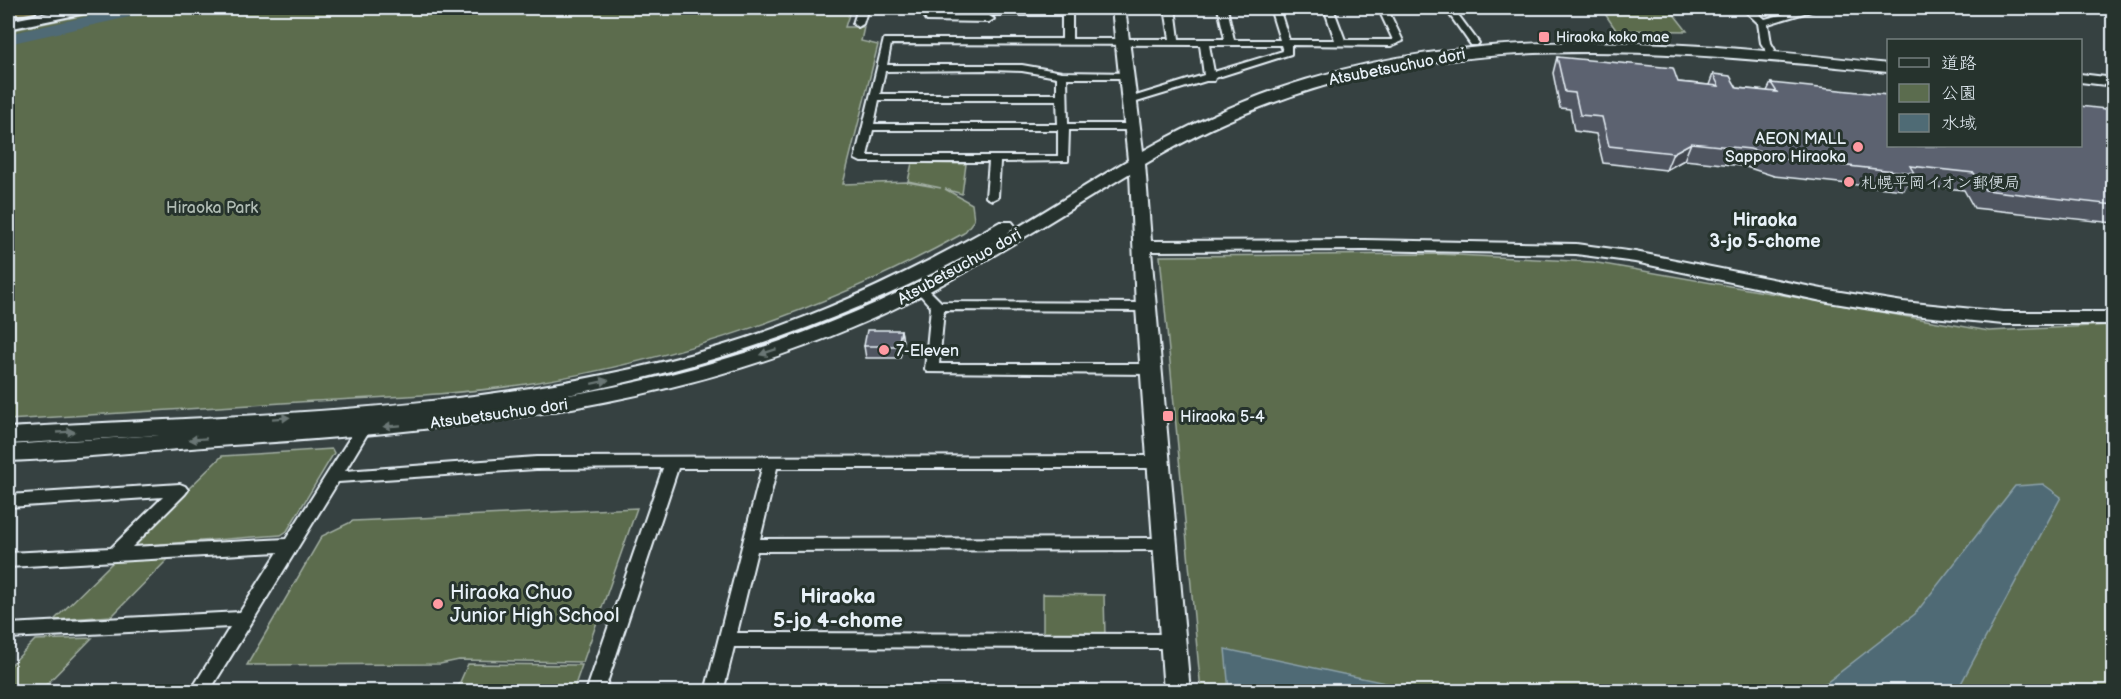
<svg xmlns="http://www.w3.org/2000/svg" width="2121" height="699" font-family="'Balsamiq Sans','Klee One',sans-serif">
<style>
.green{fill:#5b6c4e;stroke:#a2aea3;stroke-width:1.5}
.water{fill:#4f6b75;stroke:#8ca1a9;stroke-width:1.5}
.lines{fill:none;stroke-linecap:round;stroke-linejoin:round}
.river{fill:#4f6b75;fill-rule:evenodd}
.street-casing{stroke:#e8f1f8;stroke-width:4}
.secondary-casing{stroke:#e8f1f8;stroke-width:4}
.highway-casing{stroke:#e8f1f8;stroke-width:4}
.street{fill:#26332d;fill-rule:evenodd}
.secondary{fill:#26332d;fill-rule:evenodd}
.highway{fill:#70704a;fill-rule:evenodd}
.wall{fill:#4f5460;stroke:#e8f1f8;stroke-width:1.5}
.shaded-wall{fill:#40454e;stroke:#e8f1f8;stroke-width:1.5}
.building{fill:#5c6270;stroke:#e8f1f8;stroke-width:1.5}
.oneway{fill:#6a7674}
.poi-dot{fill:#ff9aa2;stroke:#26332d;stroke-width:2}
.labels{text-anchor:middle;stroke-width:6;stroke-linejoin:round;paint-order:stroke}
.far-poi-label{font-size:14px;fill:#e8f1f8;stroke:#26332d;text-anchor:start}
.street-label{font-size:16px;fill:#e8f1f8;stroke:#26332d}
.poi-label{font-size:16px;fill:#e8f1f8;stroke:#26332d;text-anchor:start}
.park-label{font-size:16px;fill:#b0bcb4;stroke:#26332d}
.neighbourhood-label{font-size:18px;font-weight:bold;fill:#e8f1f8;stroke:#26332d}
.near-poi-label{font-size:20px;fill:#e8f1f8;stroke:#26332d;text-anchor:start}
.near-neighbourhood-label{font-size:21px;font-weight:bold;fill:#e8f1f8;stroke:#26332d}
</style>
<rect width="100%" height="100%" fill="#364141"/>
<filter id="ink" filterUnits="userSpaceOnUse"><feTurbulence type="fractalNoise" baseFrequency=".0167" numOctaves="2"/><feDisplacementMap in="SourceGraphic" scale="12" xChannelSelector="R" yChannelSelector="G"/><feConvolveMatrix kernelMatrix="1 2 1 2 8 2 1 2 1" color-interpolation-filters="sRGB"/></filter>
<g filter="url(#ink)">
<!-- green -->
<g class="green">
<path d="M 118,8 L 851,8 L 845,27 L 864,27 L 861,41 L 878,45 L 843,184 L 907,182 L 941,188 L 908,181 L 912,163 L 966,164 L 962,194 L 945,189 L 972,204 L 974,220 L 964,233 C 830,308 679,360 526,384 C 457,395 385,397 314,401 C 212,408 110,414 8,420 L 8,31 Z"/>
<polygon points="1601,8 1669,8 1687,31 1616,30"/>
<polygon points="1439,254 1592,262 1989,331 2113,325 2113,691 1201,691 1160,256"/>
<polygon points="332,449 334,453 287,531 281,535 136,546 135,541 222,456"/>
<polygon points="637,508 583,662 459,660 440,664 247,665 322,536 353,521"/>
<polygon points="169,558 112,616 54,620 113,562"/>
<polygon points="1043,594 1104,595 1105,636 1043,634"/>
<polygon points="92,638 40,691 8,691 8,668 35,640"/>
<polygon points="468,664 582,665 573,691 456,691"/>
</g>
<!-- water -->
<g class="water">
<polygon points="2043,484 2061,497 1957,691 1797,691 1826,683 1915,614 2015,486"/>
<polygon points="1225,649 1423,691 1229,691"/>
</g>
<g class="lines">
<!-- river -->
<polygon class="river" points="126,8 156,8 147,13 8,44 8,34"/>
<!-- street casing -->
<g class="street-casing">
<g id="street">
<polygon points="858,8 868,8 863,24 858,27 853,24"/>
<path d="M 1165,8 L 1175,8 L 1179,39 L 1225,39 L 1218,8 L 1227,8 L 1234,40 L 1280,40 L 1270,8 L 1279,8 L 1289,40 L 1335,40 L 1324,8 L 1333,8 L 1345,40 L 1393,40 L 1378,8 L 1387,8 L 1403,41 L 1391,46 L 1291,45 L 1291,54 L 1215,78 L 1214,81 L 1206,81 L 1130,104 L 1126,103 L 1126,99 L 1204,75 L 1200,45 L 891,44 L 887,65 L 1022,65 L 1062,72 L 1131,73 L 1131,77 L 1127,78 L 1067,78 L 1068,124 L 1131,124 L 1136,127 L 1131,130 L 1069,130 L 1068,161 L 1000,162 L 998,197 L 992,200 L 986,197 L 989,162 L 861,162 L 855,159 L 884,39 L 1062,39 L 1062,15 L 990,15 L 985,12 L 990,9 L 1067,9 L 1072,12 L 1072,39 L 1170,39 ZM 1209,45 L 1281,45 L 1283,51 L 1214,72 ZM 990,70 L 1022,71 L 1057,77 L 1057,94 L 880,94 L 885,71 ZM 879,100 L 1057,100 L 1058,124 L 874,124 ZM 873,130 L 1058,130 L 1058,156 L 867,156 Z"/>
<polygon points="1445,8 1453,8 1479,43 1477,45 1471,45"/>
<polygon points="1742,8 1752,8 1765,19 1807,8 1821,8 1768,24 1771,43 1775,50 1770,53 1767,52 1761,43 1758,23"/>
<polygon points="930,16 989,16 994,19 989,22 927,21 925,19"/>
<polygon points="921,285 925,286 941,302 1145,303 1151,307 1145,311 944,310 939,364 1151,364 1158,369 1151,374 927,372 925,369 931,307 915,289"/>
<polygon points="368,416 373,417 375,421 345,471 536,457 1158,456 1163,458 1165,462 1163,466 1158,468 777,468 760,539 1165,538 1171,540 1173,544 1171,548 1165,550 757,551 737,633 1172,634 1178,636 1181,641 1178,646 1172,648 734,647 723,692 705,692 762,468 678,468 604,692 586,692 663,468 536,469 338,482 209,692 190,692 230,627 8,638 8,624 240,612 278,552 8,567 8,553 111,548 163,497 8,507 8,495 180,484 185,486 188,490 185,494 132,547 286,539 363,417"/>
</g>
</g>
<!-- secondary casing -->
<g class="secondary-casing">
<g id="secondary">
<polygon points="73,8 97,8 90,12 8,29 8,21"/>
<path d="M 1112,8 L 1125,8 L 1143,151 C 1186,127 1232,105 1278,89 C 1472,21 1689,41 1888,64 L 1888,72 C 1624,46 1383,21 1145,164 L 1151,241 L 1364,240 L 1576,244 L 1635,252 L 1822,289 L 1903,302 L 2003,312 L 2114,312 L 2114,324 L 2003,324 L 1903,314 L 1822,301 L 1635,262 L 1576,254 L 1364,250 L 1151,251 L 1190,692 L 1164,692 L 1136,307 L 1130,173 C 1038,228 950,287 851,328 C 655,411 442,431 232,445 C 157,450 82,458 8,461 L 8,445 L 159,435 L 8,444 L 8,428 C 245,414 488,414 718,347 C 817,318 910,273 1000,222 L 1012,222 L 1015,226 C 1006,238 974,251 960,259 C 834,326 702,368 563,396 C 697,375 829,331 949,267 C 1010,234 1068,196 1128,160 Z"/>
<polygon points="2080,74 2114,78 2114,86 2080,82"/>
</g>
</g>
<!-- highway casing -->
<g class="highway-casing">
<polygon id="highway" points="8,8 38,8 35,12 8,17"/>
</g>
<!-- street -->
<use href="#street" class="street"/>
<!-- secondary -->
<use href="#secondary" class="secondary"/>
<!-- highway -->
<use href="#highway" class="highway"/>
</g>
<!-- wall -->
<g class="wall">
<polygon points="1557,57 1678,82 1709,85 1713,74 1737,88 1767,91 1771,83 1888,146 2114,110 2114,223 1974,208 1964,190 1907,184 1904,190 1774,176 1743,166 1684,160 1666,170 1603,163 1596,134 1574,131 1570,109 1560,108 1553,73"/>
<polygon points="901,330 903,342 900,358 866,358 864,346"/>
</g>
<!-- shaded-wall -->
<g class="shaded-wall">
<polygon points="1691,143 1684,160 1666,170 1673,153"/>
<polygon points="901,330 903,342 900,358 898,346"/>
</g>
<!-- building -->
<g class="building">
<polygon points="1557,57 1673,68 1678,82 1719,86 1713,74 1730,76 1737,88 1777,92 1771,83 1888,95 1888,146 2080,146 2080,106 2114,110 2114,205 1985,190 1974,173 1910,166 1914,173 1782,159 1750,149 1691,143 1673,153 1609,146 1602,117 1580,115 1575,93 1565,92"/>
<polygon points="867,330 901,330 898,346 864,346"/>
</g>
<!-- one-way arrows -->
<defs><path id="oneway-solid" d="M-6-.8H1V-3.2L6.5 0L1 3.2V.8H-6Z" transform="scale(1.5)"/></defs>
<g class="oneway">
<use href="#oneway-solid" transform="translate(768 352) rotate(161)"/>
<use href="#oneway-solid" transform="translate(600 382) rotate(-12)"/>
<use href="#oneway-solid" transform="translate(281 418) rotate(-4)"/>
<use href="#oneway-solid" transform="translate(392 426) rotate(176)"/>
<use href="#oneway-solid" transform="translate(66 432) rotate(-3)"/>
<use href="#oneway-solid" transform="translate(198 439) rotate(176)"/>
</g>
</g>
<!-- markers -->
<g class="poi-dot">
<rect x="1538" y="31" width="12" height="12" rx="3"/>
<circle cx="1858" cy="147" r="6"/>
<circle cx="1849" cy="182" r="6"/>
<circle cx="884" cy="350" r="6"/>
<rect x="1162" y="410" width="12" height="12" rx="3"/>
<circle cx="438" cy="604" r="6"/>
</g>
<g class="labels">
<!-- far-poi labels -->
<g class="far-poi-label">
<text x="1556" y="42">Hiraoka koko mae</text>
</g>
<!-- street labels -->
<g class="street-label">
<text transform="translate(1397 66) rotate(-11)" y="6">Atsubetsuchuo dori</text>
<text transform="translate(959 266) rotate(-29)" y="6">Atsubetsuchuo dori</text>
<text transform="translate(499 413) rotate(-8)" y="6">Atsubetsuchuo dori</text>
</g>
<!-- poi labels -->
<g class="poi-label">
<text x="1846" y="144" text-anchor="end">AEON MALL<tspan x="1846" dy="18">Sapporo Hiraoka</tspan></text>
<text x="1861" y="188">札幌平岡イオン郵便局</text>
<text x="896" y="356">7-Eleven</text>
<text x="1180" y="422">Hiraoka 5-4</text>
</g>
<!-- park labels -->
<g class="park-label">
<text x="212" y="213">Hiraoka Park</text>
</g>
<!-- neighbourhood labels -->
<g class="neighbourhood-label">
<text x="1765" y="226">Hiraoka<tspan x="1765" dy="21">3-jo 5-chome</tspan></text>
</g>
<!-- near-poi labels -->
<g class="near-poi-label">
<text x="450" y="599">Hiraoka Chuo<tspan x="450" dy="23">Junior High School</tspan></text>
</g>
<!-- near-neighbourhood labels -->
<g class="near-neighbourhood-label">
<text x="838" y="603">Hiraoka<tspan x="838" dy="24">5-jo 4-chome</tspan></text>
</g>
</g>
<!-- margin -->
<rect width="2121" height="699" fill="none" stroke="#26332d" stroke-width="30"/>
<rect x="15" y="15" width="2091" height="669" fill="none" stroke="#e8f1f8" stroke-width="2" filter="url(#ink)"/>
<!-- legend -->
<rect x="1887" y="39" width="195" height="108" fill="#26332d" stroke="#747f7e" stroke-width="1.5"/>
<rect x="1899" y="58" width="30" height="9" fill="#26332d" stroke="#747f7e" stroke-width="1.5"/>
<text x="1941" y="69" font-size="18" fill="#e8f1f8">道路</text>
<rect x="1899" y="84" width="30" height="18" fill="#5b6c4e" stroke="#747f7e" stroke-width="1.5"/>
<text x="1941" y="99" font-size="18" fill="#e8f1f8">公園</text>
<rect x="1899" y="114" width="30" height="18" fill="#4f6b75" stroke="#747f7e" stroke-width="1.5"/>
<text x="1941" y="129" font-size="18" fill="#e8f1f8">水域</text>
</svg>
